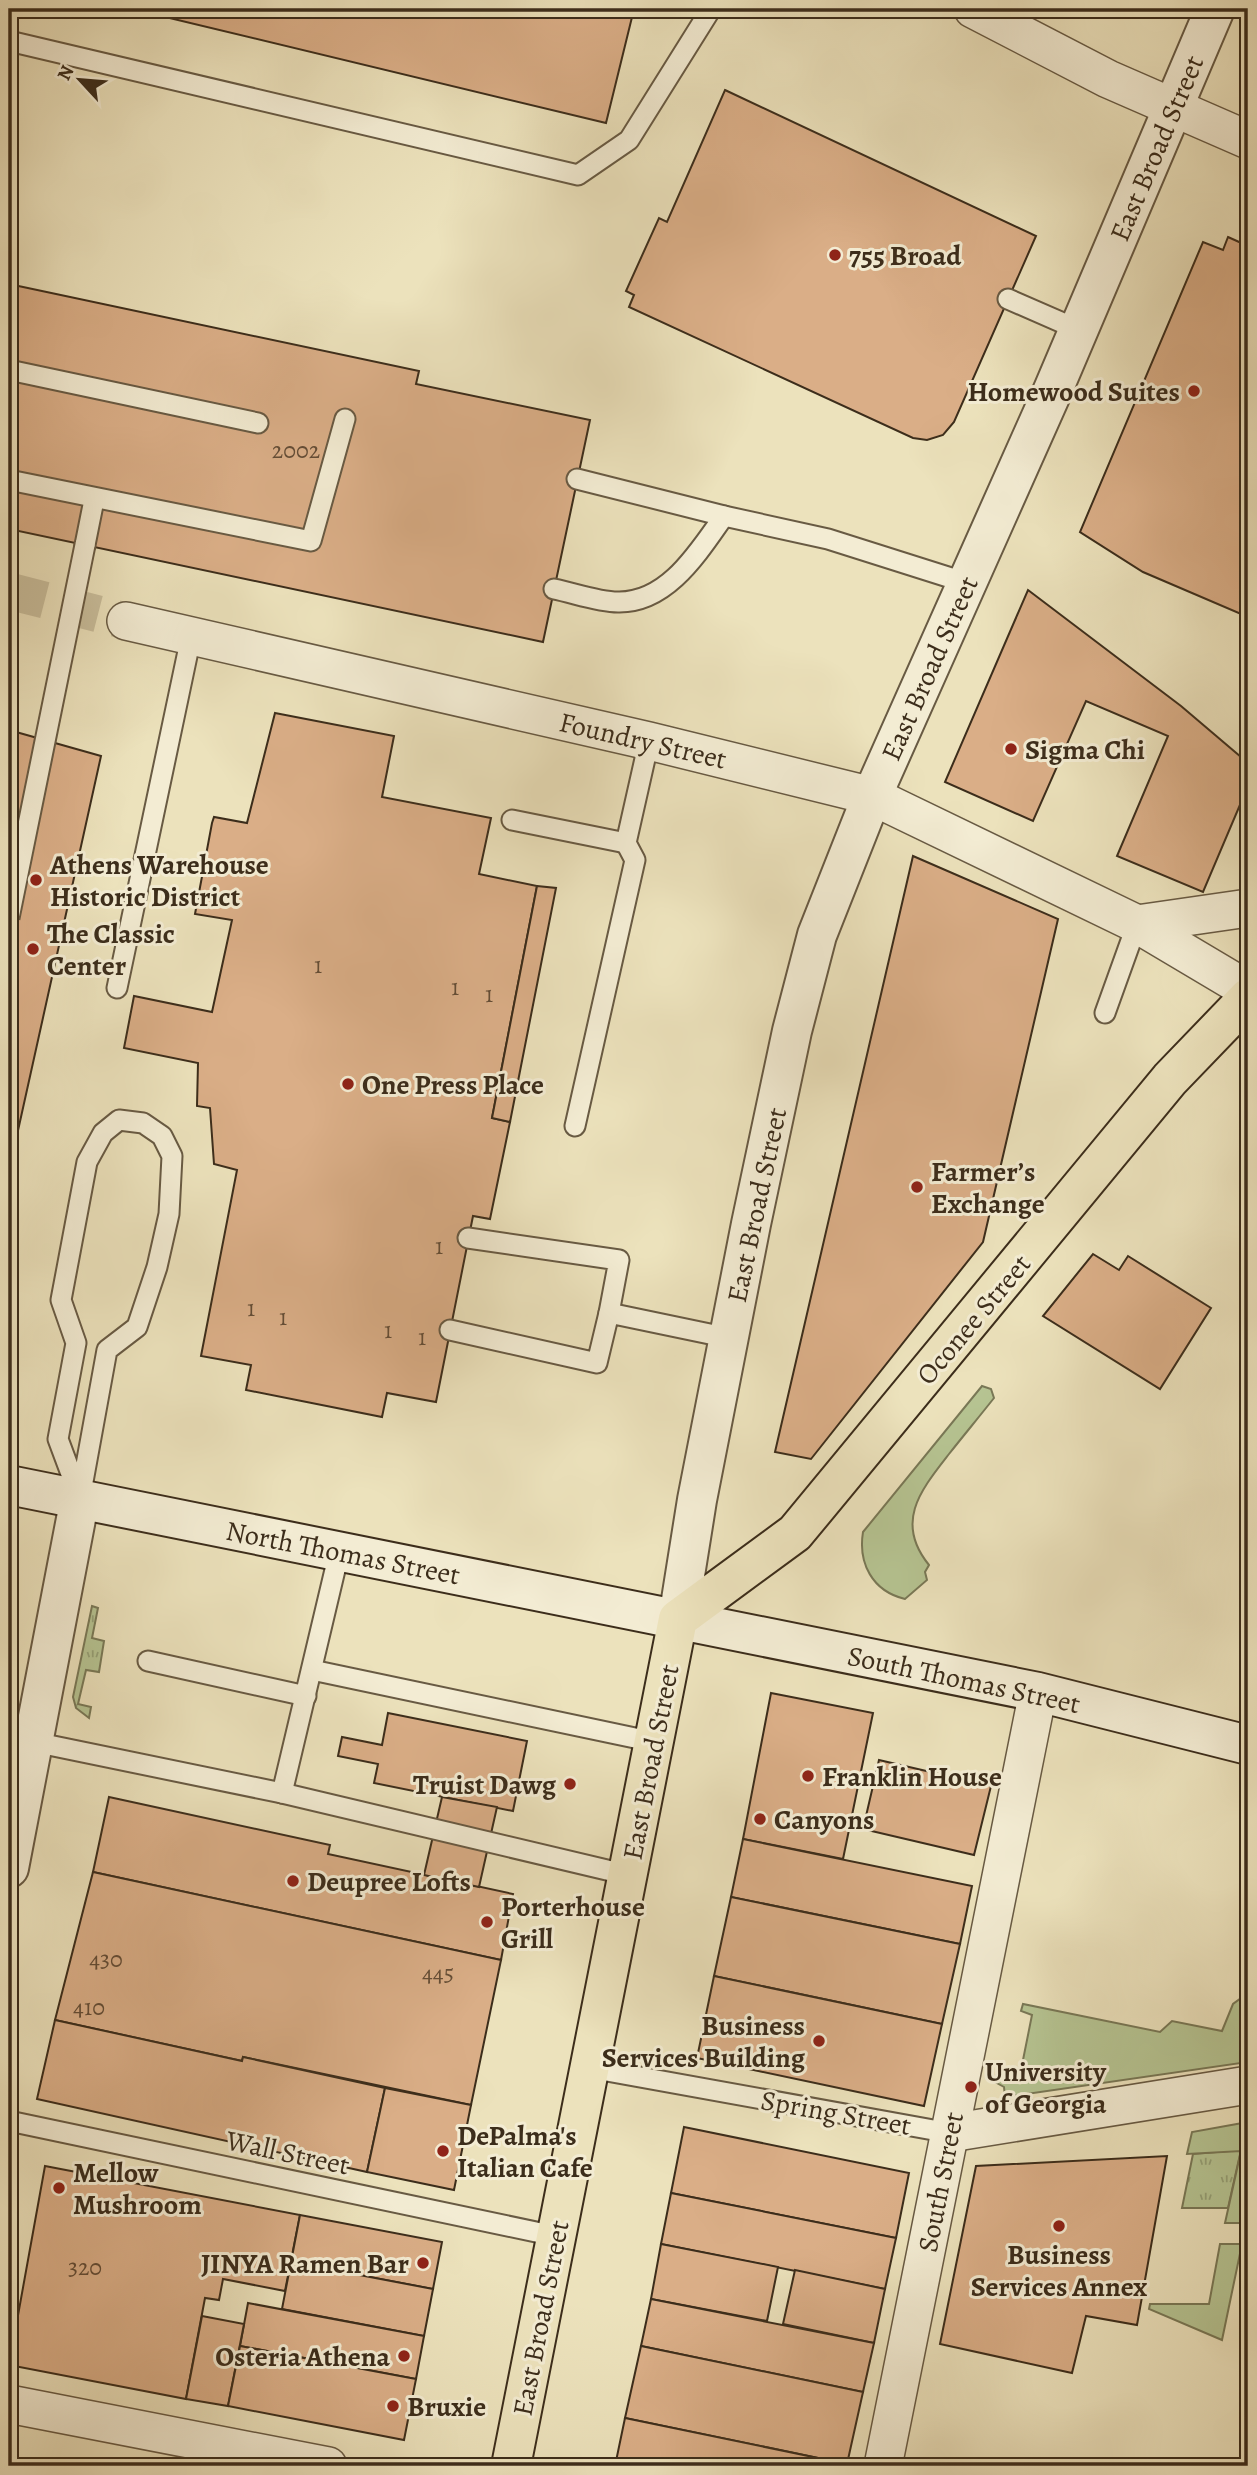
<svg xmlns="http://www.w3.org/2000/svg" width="1257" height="2475" font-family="Alegreya,serif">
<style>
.grass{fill:url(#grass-tufts);stroke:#797856;stroke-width:2}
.garden{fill:#b6c492;stroke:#797856;stroke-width:2}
.building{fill:#daae87;stroke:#3c2d1b;stroke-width:2}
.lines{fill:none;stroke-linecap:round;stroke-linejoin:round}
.minor-tunnel{stroke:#c9be9c;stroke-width:37;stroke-dasharray:37 18;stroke-linecap:butt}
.service-casing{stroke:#685a43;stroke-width:23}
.minor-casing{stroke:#685a43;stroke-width:40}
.tertiary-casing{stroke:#685a43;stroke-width:42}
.secondary-casing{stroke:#3c2d1b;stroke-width:42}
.primary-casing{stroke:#3c2d1b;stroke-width:42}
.service{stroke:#f3ecd3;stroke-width:19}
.minor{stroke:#f3ecd3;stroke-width:37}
.tertiary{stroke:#f3ecd3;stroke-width:38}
.secondary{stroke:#f3ecd3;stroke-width:38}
.primary{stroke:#ece2bc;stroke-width:38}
.service-bridge-casing{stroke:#685a43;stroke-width:23;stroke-linecap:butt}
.service-bridge{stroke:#f3ecd3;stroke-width:19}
.poi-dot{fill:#8f2418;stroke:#f3ecd3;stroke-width:2.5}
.labels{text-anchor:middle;stroke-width:6;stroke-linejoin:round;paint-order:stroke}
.number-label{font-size:24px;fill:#644d36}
.street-label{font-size:28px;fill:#3c2d1b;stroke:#f3ecd3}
.poi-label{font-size:28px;font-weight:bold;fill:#3c2d1b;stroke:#f3ecd3;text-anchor:start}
</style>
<defs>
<pattern id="grass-tufts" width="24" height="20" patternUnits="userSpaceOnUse" patternTransform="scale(1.75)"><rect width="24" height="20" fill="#b6c492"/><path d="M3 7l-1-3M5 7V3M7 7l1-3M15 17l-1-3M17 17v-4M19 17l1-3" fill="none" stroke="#95a076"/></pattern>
</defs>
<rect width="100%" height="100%" fill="#ece2bc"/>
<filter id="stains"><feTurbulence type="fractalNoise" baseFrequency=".00286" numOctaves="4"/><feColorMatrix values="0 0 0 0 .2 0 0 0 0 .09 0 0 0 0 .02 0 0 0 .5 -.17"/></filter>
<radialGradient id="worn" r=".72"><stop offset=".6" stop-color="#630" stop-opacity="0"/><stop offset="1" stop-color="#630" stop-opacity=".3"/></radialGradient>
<!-- grass -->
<g class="grass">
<polygon points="92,1606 98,1608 92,1638 104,1641 99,1672 86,1670 78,1704 91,1707 89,1718 76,1708 73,1697"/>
<polygon points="1241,2150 1228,2208 1182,2208 1193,2154"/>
</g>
<!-- garden -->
<g class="garden">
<path d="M 982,1386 L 991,1389 L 994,1398 C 979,1417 964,1435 949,1454 C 921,1490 894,1522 929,1565 L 925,1572 L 927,1580 L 905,1599 C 872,1591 858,1563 863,1532 Z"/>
<polygon points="1248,1993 1248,2062 1005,2097 1004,2087 995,2082 997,2073 1020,2075 1032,2015 1021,2011 1023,2004 1160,2032 1172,2021 1222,2031 1233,2004"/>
<polygon points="1248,2122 1246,2223 1225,2223 1241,2151 1187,2154 1192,2132"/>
<polygon points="1220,2244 1242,2244 1222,2340 1149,2309 1150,2304 1209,2304"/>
</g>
<!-- building -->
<g class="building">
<polygon points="132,9 634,9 606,123"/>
<polygon points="725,90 1036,236 954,422 943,435 927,440 913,438 629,307 634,295 626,291 659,218 667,222"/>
<polygon points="1228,237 1248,246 1248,617 1143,572 1080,532 1203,242 1223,250"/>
<polygon points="9,284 419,371 416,384 590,420 543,642 9,529"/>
<polygon points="1028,590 1181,706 1248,763 1248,786 1203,892 1117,856 1168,736 1086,701 1033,821 945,782"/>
<polygon points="275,713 394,736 382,797 491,818 479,874 537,886 492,1118 510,1122 490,1219 473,1216 436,1402 387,1393 382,1417 246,1390 251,1365 201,1356 237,1170 214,1164 210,1108 197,1106 198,1063 124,1048 134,996 212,1012 232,920 195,914 212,823 214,817 247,823"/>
<polygon points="9,730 101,756 17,1135 9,1133"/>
<polygon points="913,856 1058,919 983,1242 811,1459 775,1452"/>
<polygon points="537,886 556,888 510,1122 492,1118"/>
<polygon points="1093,1254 1119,1270 1128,1256 1211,1308 1160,1389 1043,1316"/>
<polygon points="771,1693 873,1713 843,1859 743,1839"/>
<polygon points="388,1713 527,1741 513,1811 374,1783 378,1764 338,1756 342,1737 382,1745"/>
<polygon points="879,1760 991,1786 974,1855 863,1829"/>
<polygon points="109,1797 330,1845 328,1854 513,1894 501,1960 93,1872"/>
<polygon points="442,1797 497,1807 479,1887 424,1875"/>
<polygon points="743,1839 972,1886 960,1944 731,1897"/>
<polygon points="93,1872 501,1960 471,2105 243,2057 242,2061 55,2020"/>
<polygon points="731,1897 960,1944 942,2024 714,1976"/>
<polygon points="714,1976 942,2024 924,2106 697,2058"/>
<polygon points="55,2020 242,2061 243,2057 385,2088 367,2172 37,2099"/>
<polygon points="385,2088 471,2105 454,2190 367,2172"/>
<polygon points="684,2127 909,2173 896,2238 671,2193"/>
<polygon points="1167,2156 1137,2325 1086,2316 1072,2373 940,2344 976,2166"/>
<polygon points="45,2166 300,2215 285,2291 223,2279 219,2300 205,2298 186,2399 9,2365"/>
<polygon points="671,2193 896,2238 885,2289 661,2244"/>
<polygon points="300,2215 442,2242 433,2289 291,2262"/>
<polygon points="661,2244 778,2267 767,2321 651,2299"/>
<polygon points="291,2262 433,2289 424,2336 282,2309"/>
<polygon points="795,2270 885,2289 874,2343 783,2324"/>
<polygon points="651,2299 874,2343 863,2392 641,2346"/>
<polygon points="248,2303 424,2336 416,2379 240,2346"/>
<polygon points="202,2316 244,2324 228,2406 186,2399"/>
<polygon points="240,2346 416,2379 404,2440 228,2406"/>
<polygon points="641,2346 863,2392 847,2464 625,2418"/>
<polygon points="625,2418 847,2464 847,2466 615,2466"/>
<polygon points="9,2458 51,2466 9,2466"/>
</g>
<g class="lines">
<!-- minor-tunnel -->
<polyline class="minor-tunnel" points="9,591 126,621"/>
<!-- service casing -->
<g class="service-casing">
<g id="service">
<polyline points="9,41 578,175 629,140 711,9"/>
<polyline points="1008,299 1079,330"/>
<polyline points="9,370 258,423"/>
<polyline points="577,479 724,516"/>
<polyline points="9,480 311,541 345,419"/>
<polyline points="85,545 94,500"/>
<path d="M 554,589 C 574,593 598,602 618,602 C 668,603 699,551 724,516 L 828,539 L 967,583"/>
<polyline points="512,820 626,843"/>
<polyline points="117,988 191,637"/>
<polyline points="1105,1013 1137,924"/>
<polygon points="119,1120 143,1123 162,1136 172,1156 169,1214 157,1267 137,1327 107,1350 80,1498 58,1439 76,1343 61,1300 87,1162 103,1133"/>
<polyline points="575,1126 635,860 626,843 649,741"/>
<polyline points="468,1238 619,1260 609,1313"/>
<polyline points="450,1330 597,1363 609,1313 729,1338"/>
<polyline points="148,1661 306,1696"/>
<polyline points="312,1670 654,1742"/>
<polyline points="34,1742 282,1793 628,1875"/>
<polyline points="282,1793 339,1553"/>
<polyline points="590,2068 950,2133"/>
<polyline points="9,2121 555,2236"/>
</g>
</g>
<!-- minor casing -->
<g class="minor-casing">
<g id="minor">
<polyline points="973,9 1108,79 1248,140"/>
<polyline points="126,621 649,741 872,796 1137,924 1248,990"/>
<polyline points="1137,924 1248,908"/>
<polyline points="950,2133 1248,2085"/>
<polyline points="9,2404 328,2466"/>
<polyline points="883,2466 1038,1692"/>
</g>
</g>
<!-- tertiary casing -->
<g class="tertiary-casing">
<g id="tertiary">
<polyline points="678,1619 697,1500 751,1224 792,1031 817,935 872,796 1053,390 1215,9"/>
<polyline points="9,1868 80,1498"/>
</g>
</g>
<!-- secondary casing -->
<g class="secondary-casing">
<polyline id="secondary" points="9,1485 1038,1692 1248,1745"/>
</g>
<!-- primary casing -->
<g class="primary-casing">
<polyline id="primary" points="511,2466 678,1619 795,1533 1170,1079 1248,998"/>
</g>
<!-- service -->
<use href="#service" class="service"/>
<!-- minor -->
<use href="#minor" class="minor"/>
<!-- tertiary -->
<use href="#tertiary" class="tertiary"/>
<!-- secondary -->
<use href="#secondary" class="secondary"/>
<!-- primary -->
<use href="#primary" class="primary"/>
<!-- service-bridge casing -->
<g class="service-bridge-casing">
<polyline id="service-bridge" points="9,918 85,545"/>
</g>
<!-- service-bridge -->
<use href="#service-bridge" class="service-bridge"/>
</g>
<!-- markers -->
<g class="poi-dot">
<circle cx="835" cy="255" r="7"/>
<circle cx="1194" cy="391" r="7"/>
<circle cx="1011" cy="749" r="7"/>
<circle cx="36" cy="880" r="7"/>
<circle cx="33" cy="949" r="7"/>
<circle cx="348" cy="1084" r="7"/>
<circle cx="917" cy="1187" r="7"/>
<circle cx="808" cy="1776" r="7"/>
<circle cx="570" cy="1784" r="7"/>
<circle cx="760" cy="1819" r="7"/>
<circle cx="293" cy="1881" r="7"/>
<circle cx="487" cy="1922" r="7"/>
<circle cx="819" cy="2041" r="7"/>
<circle cx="971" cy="2087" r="7"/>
<circle cx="443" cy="2151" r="7"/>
<circle cx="59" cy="2188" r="7"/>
<circle cx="1059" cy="2226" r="7"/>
<circle cx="423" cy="2263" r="7"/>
<circle cx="404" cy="2356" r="7"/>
<circle cx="393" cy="2406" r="7"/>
</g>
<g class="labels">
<!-- number labels -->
<g class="number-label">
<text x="296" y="458">2002</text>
<text x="318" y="973">1</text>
<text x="455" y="995">1</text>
<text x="489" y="1002">1</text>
<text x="439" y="1254">1</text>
<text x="251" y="1316">1</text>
<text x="283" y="1325">1</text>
<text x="388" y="1338">1</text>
<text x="422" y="1345">1</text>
<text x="106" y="1967">430</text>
<text x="438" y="1981">445</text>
<text x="89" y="2015">410</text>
<text x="85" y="2275">320</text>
</g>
<!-- street labels -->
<g class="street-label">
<text transform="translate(1156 148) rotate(-67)" y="10">East Broad Street</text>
<text transform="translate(929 668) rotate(-66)" y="10">East Broad Street</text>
<text transform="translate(643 740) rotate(13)" y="10">Foundry Street</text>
<text transform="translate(756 1205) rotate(-78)" y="10">East Broad Street</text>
<text transform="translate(973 1319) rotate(-50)" y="10">Oconee Street</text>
<text transform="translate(343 1552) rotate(11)" y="10">North Thomas Street</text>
<text transform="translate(964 1679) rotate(12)" y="10">South Thomas Street</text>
<text transform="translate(650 1762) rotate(-79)" y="10">East Broad Street</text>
<text transform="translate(836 2112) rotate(10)" y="10">Spring Street</text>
<text transform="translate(288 2152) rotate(12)" y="10">Wall Street</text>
<text transform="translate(940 2182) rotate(-79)" y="10">South Street</text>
<text transform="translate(540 2318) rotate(-79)" y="10">East Broad Street</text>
</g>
<!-- poi labels -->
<g class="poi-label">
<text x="849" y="265">755 Broad</text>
<text x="1180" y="401" text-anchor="end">Homewood Suites</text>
<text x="1025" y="759">Sigma Chi</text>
<text x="50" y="874">Athens Warehouse<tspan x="50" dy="32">Historic District</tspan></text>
<text x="47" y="943">The Classic<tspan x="47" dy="32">Center</tspan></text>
<text x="362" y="1094">One Press Place</text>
<text x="931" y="1181">Farmer’s<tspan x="931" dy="32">Exchange</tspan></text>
<text x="822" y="1786">Franklin House</text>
<text x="556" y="1794" text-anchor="end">Truist Dawg</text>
<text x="774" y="1829">Canyons</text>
<text x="307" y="1891">Deupree Lofts</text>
<text x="501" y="1916">Porterhouse<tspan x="501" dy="32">Grill</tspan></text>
<text x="805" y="2035" text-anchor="end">Business<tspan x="805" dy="32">Services Building</tspan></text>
<text x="985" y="2081">University<tspan x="985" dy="32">of Georgia</tspan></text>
<text x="457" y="2145">DePalma's<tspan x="457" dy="32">Italian Cafe</tspan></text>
<text x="73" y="2182">Mellow<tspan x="73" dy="32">Mushroom</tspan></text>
<text x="1059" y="2264" text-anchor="middle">Business<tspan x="1059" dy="32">Services Annex</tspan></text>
<text x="409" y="2273" text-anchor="end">JINYA Ramen Bar</text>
<text x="390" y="2366" text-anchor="end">Osteria Athena</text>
<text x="407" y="2416">Bruxie</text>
</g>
</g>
<!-- margin -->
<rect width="1257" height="2475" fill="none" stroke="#ece2bc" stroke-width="35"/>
<rect x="10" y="10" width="1236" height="2454" fill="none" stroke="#3c2d1b" stroke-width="3.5"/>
<rect x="18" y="18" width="1222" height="2440" fill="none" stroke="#3c2d1b" stroke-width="2"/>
<!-- north arrow -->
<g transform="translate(80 80) rotate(296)" stroke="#f3ecd3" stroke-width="5" paint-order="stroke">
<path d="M0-5L12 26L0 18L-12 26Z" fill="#3c2d1b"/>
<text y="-10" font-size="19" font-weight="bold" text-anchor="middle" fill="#3c2d1b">N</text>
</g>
<rect width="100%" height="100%" filter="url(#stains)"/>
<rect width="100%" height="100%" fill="url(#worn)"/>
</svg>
